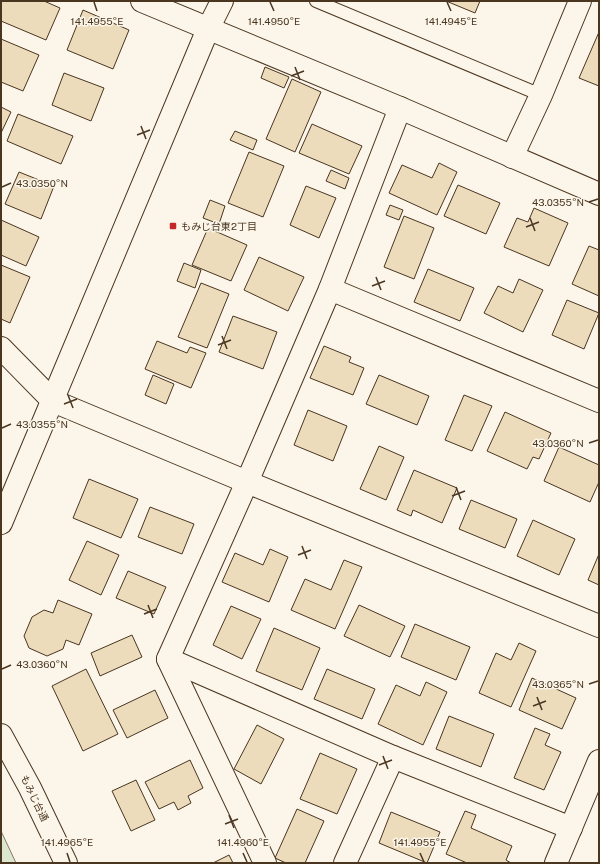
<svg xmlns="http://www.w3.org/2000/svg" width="600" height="864" font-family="'Public Sans','Noto Sans JP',sans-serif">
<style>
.green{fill:#dce7d0;stroke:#887966}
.building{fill:#ecdcbc;stroke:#4a3520}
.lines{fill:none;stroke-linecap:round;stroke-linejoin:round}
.service-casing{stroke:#4a3520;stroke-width:14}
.minor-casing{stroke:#4a3520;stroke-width:24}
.tertiary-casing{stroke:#4a3520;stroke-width:24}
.service{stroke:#fbf6e9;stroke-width:12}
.minor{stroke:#fbf6e9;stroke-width:22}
.tertiary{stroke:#fbf6e9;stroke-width:22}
.ticks{fill:none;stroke:#4a3520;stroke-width:1.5}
.poi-dot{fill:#c62828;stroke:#fbf6e9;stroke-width:1.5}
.labels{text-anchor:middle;stroke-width:3;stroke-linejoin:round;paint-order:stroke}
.poi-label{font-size:10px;fill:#4a3520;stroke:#fbf6e9;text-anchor:start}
.street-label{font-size:10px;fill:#4a3520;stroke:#fbf6e9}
.ticks-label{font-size:10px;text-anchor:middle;fill:#4a3520;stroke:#fbf6e9;stroke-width:3;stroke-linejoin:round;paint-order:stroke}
</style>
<rect width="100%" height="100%" fill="#fbf6e9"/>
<!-- green -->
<polygon class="green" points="1,831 16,863 1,863"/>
<!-- building -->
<g class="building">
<polygon points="1,1 44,1 60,8 46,40 1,21"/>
<polygon points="446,1 480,1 475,13"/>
<polygon points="83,10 129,30 113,69 67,50"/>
<polygon points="599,32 599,86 579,78"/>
<polygon points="1,39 39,55 23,91 1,82"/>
<polygon points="265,67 289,77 284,88 261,78"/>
<polygon points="64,73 104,88 91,121 52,105"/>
<polygon points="292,79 321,92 295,152 266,139"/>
<polygon points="1,107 11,112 1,133"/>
<polygon points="18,114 73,136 61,164 7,141"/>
<polygon points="312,124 362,146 349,174 299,153"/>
<polygon points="235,131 257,140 253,150 230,140"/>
<polygon points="249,152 284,166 263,217 228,203"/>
<polygon points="439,163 457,172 437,215 389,193 402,165 432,178"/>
<polygon points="331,170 349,178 345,189 326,181"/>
<polygon points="19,172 54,186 41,219 5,204"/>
<polygon points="458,185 500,203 486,234 444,216"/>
<polygon points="306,186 336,198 319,238 290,225"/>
<polygon points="210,200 225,206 219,224 203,218"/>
<polygon points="390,205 403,210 399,220 386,215"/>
<polygon points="534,208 568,223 549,266 504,247 517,218 528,222"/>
<polygon points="404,216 434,228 414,279 384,267"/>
<polygon points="1,220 39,237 26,266 1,255"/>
<polygon points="208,228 247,245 231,281 192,265"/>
<polygon points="589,246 599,250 599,296 572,284"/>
<polygon points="259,257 304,277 288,311 244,290"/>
<polygon points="184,263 201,270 195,288 177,281"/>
<polygon points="1,265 30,277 10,323 1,319"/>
<polygon points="428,269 474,288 460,321 414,302"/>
<polygon points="519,279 543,290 523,332 484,313 498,286 513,293"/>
<polygon points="201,283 229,294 207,348 178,337"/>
<polygon points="567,300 599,313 584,349 552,335"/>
<polygon points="233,316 277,332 263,369 219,352"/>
<polygon points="157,341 187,353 190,347 206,353 191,388 145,369"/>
<polygon points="324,346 351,357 349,362 364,368 353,395 310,378"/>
<polygon points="153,375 174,384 166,404 145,395"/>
<polygon points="379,375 429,396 417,425 366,404"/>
<polygon points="464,395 492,406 472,451 445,440"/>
<polygon points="308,410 347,426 333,461 294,445"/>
<polygon points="505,412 551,433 539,459 533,457 527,469 487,451"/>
<polygon points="379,446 404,457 386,500 360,489"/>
<polygon points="559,447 599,465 599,482 590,502 544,481"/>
<polygon points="414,470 457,488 442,523 413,510 411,516 397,510"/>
<polygon points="89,479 138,499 121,538 73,518"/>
<polygon points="471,500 517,519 505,548 459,529"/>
<polygon points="150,507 194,524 182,554 138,537"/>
<polygon points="533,520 575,539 559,575 517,556"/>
<polygon points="87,541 119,555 101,595 69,580"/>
<polygon points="270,549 288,557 269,602 222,582 235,553 263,565"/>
<polygon points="599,554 599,585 588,580"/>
<polygon points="344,560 362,567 335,629 291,610 305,579 331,590"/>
<polygon points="128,571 166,587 154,614 116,598"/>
<polygon points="58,600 92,614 79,645 66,640 63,649 47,656 29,648 24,636 32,617 44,610 53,613"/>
<polygon points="359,605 405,626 390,657 344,636"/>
<polygon points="231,606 261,619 242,659 213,645"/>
<polygon points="415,624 470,647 456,680 401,657"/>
<polygon points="274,628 320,648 302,690 256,671"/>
<polygon points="132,635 142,657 100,676 91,653"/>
<polygon points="519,643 536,651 511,707 479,693 496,653 511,660"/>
<polygon points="86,669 118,734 83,751 52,686"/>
<polygon points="327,669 375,689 362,719 314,699"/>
<polygon points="532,678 576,698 562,729 519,710"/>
<polygon points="426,682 447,692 423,745 378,724 396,685 420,696"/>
<polygon points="155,690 168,718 127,738 113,710"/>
<polygon points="449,716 494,734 481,767 436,749"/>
<polygon points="257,725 284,739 261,784 234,769"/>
<polygon points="535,728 550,734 545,745 561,752 544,790 514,778"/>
<polygon points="320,753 357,769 337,814 300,799"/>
<polygon points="190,760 203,788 188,796 191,803 178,810 174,802 159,809 145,782"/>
<polygon points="136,780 155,820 131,831 112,791"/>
<polygon points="297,809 324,821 305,863 286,863 275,858"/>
<polygon points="465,811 476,815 471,828 512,846 506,860 511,863 467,863 446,854"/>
<polygon points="391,812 440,832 427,863 379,843"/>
<polygon points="229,855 233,863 213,863"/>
</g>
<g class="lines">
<!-- service casing -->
<g class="service-casing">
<polyline id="service" points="316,1 541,95"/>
</g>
<!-- minor casing -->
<g class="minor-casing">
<g id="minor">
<polyline points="142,1 400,108 599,194"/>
<polyline points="512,157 541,95 580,1"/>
<polyline points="330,289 599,401"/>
<polyline points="1,348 53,401 247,482 599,626"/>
<polyline points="168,659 393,757 571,828"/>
<polyline points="265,863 168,659 247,482 330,289 400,108"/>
<polyline points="345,863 393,757"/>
<polyline points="556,863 599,761"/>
</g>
</g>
<!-- tertiary casing -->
<g class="tertiary-casing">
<g id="tertiary">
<polyline points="1,523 208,29 222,1"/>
<polyline points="1,735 30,788 66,863"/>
</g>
</g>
<!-- service -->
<use href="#service" class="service"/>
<!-- minor -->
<use href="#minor" class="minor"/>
<!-- tertiary -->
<use href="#tertiary" class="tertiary"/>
</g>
<!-- ticks -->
<path class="ticks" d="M 94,2 L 97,11M 270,2 L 274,11M 447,2 L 451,11M 295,67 L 300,80M 291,76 L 304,71M 141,126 L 146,139M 137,135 L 150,130M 2,187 L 11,183M 589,202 L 598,199M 530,218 L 535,231M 526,227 L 539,222M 376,277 L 381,290M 372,286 L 385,281M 222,336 L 227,349M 218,345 L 231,340M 68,395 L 73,408M 64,404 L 77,399M 2,428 L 11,424M 589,443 L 598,440M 456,487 L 461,500M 452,496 L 465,491M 302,546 L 307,559M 298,555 L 311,550M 148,605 L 153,618M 144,614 L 157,609M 2,669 L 11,665M 589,684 L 598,681M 537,697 L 542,710M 533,706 L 546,701M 383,756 L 388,769M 379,765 L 392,760M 229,815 L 234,828M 225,824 L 238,819M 67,853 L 70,862M 243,853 L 247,862M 420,853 L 424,862"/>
<!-- markers -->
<rect class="poi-dot" x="169" y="222" width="8" height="8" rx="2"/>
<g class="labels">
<!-- poi labels -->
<g class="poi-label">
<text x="181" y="230">もみじ台東2丁目</text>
</g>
<!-- street labels -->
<g class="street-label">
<text transform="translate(35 798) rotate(64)" y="4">もみじ台通</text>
</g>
</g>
<g class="ticks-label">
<text x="97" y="25">141.4955°E</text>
<text x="274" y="25">141.4950°E</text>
<text x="451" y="25">141.4945°E</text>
<text x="42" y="187">43.0350°N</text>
<text x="558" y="206">43.0355°N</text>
<text x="42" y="428">43.0355°N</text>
<text x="558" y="447">43.0360°N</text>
<text x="42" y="668">43.0360°N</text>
<text x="558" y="688">43.0365°N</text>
<text x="67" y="846">141.4965°E</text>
<text x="243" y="846">141.4960°E</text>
<text x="420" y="846">141.4955°E</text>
</g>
<!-- border -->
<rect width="600" height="864" fill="none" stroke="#4a3520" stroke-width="4"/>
</svg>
